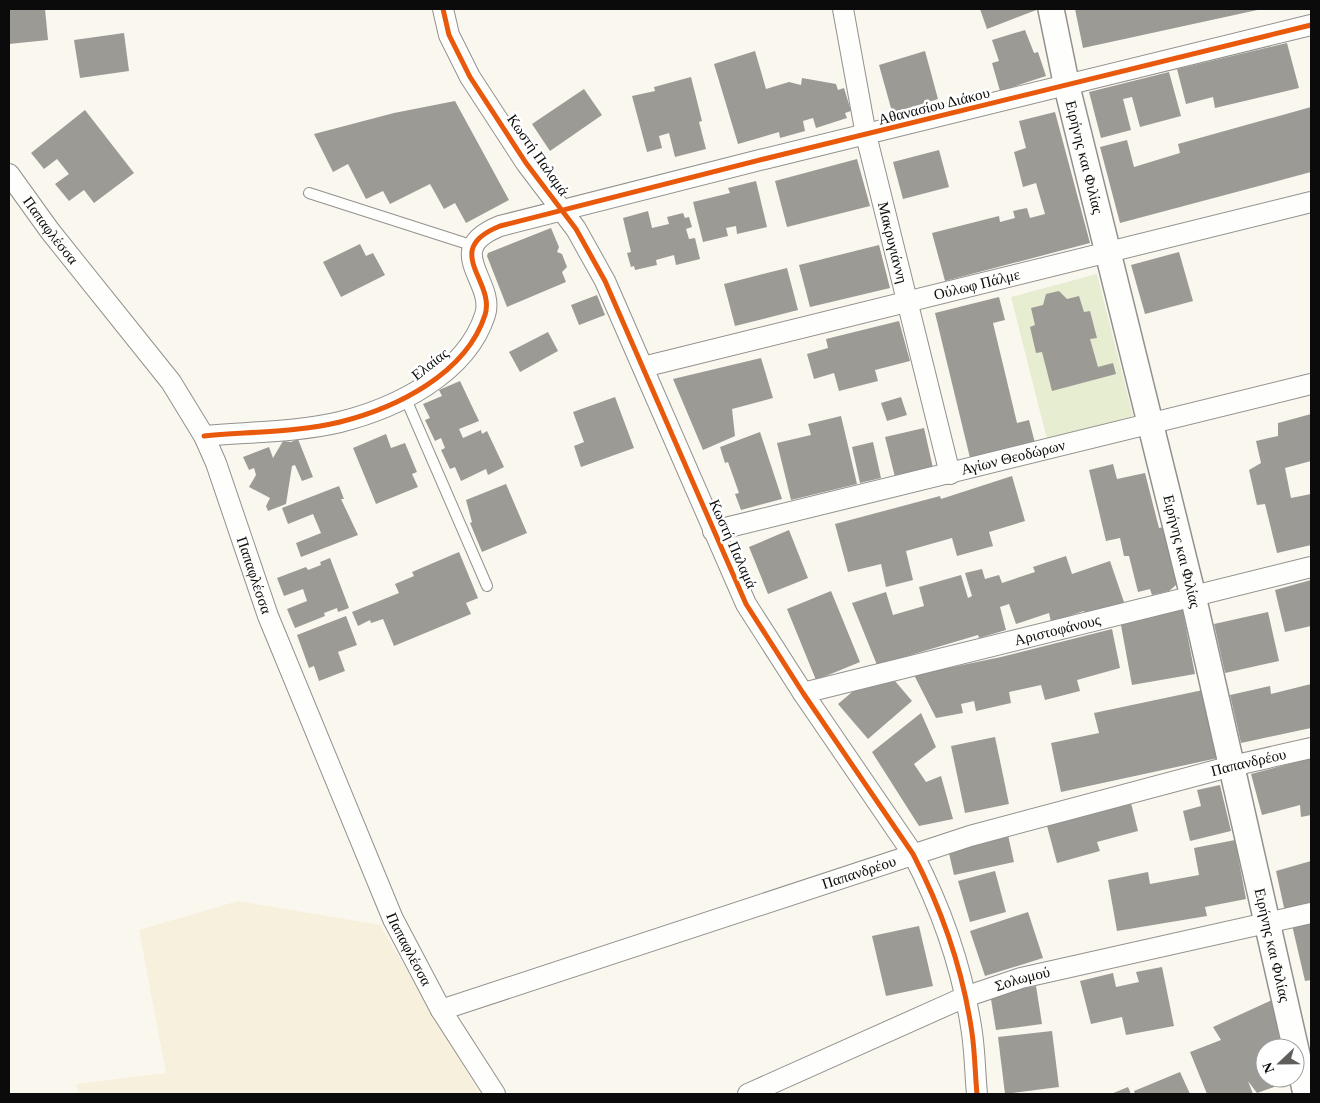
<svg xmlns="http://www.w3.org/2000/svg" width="1320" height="1103" font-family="Georgia,serif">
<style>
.farmland{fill:#f6f0dc}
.green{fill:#e6edd1}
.building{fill:#9c9a95}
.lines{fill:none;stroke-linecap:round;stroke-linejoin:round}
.service-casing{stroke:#93918e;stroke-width:12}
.minor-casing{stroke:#93918e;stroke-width:22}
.tertiary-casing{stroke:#93918e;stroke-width:28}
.service{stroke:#fefefd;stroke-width:10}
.minor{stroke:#fefefd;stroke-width:20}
.tertiary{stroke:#fefefd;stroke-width:25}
.cycleway-casing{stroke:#fff;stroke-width:8}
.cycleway{stroke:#e8590c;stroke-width:5}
.labels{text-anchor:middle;stroke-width:5;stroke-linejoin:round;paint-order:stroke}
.street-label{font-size:15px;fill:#0b0b0b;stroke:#fff}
</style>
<rect width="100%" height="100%" fill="#faf7ef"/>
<!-- farmland -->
<polygon class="farmland" points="238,901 380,925 480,1094 79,1094 76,1084 166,1073 139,930"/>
<!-- green -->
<polygon class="green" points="1097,274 1133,416 1047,439 1011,297"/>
<!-- building -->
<g class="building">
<polygon points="9,9 45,9 48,40 9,44"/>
<polygon points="980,9 1039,9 987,29"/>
<polygon points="1075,9 1262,9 1083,48"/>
<polygon points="1025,30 1034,53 1038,52 1046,76 1000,91 992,63 999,61 992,40"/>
<polygon points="124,33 129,71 80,78 74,40"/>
<polygon points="1287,43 1299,88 1215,108 1213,97 1186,104 1177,69"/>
<polygon points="755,51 766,89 789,82 801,85 802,78 836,84 838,90 844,88 851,111 845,113 847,118 816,128 813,118 803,121 805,131 780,138 779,132 738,144 714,64"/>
<polygon points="925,51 938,99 912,107 914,113 894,119 879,65"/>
<polygon points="1169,72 1181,116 1140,127 1132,97 1123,99 1131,130 1101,138 1089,92"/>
<polygon points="691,77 702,121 699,122 706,149 675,157 669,133 659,136 662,148 647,152 632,96 655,91 654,87"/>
<polygon points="584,89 602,115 550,151 532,124"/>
<polygon points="455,101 509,200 466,223 455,203 444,209 430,184 390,204 383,191 366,199 348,164 333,172 314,134 394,113"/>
<polygon points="1311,107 1311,172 1120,223 1100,147 1127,140 1134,167 1180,153 1178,144"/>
<polygon points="85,110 134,173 94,203 84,190 69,201 55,184 69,174 57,159 44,169 31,153"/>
<polygon points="1055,112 1090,243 945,281 932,233 999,216 1000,222 1015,218 1013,211 1027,208 1030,218 1045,214 1036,183 1023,187 1014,152 1026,148 1019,121"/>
<polygon points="939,150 949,187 903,199 893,162"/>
<polygon points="857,159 870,206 787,227 775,181"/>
<polygon points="756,181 767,227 737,234 736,226 726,228 728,236 703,242 693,202 730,193 728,188"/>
<polygon points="648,211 652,228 669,224 667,217 683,213 685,218 689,217 692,227 686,229 689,239 695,238 700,259 676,265 674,255 656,260 657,265 635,270 634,266 631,267 627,253 631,252 623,218"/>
<polygon points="551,228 559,247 557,252 562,254 567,267 562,272 566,282 507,307 487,256 488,253"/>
<polygon points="360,244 366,256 373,253 385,275 341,297 323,262"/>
<polygon points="879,245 890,288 810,307 799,265"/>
<polygon points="1179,252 1193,301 1145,314 1131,265"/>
<polygon points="787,268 798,310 735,326 724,284"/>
<polygon points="1059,291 1067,299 1079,296 1084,312 1090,311 1097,338 1090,339 1098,367 1113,363 1116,374 1052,391 1042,352 1036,353 1030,327 1035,325 1031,308 1043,305 1046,294"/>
<polygon points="597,295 605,315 579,325 571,305"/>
<polygon points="999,297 1005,320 993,323 1017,423 1029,420 1035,443 970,458 935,313"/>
<polygon points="899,321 910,361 875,370 878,381 839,391 834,373 814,379 807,354 828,348 826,339"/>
<polygon points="548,332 558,351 520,372 509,352"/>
<polygon points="761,358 773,398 732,409 735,436 703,450 673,379"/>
<polygon points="460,381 479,421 459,429 463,438 481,430 482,434 487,431 504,467 488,475 486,469 461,481 455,467 450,469 441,450 445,448 441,438 435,441 425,420 430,418 423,404 442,396 439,390"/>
<polygon points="615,397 634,448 581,467 574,446 584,442 573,412"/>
<polygon points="901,397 907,415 887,421 881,403"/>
<polygon points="1311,414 1311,461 1285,468 1291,498 1311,494 1311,545 1277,553 1265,504 1257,505 1249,470 1261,463 1256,441 1278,436 1278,423"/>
<polygon points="841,416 857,484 791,500 777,443 811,435 808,424"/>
<polygon points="924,428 933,468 895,477 885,437"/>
<polygon points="760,432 782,499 741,510 735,494 739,493 728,462 725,463 720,447"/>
<polygon points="386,434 391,448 405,443 417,472 412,474 418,487 376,504 353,448"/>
<polygon points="298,439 313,477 302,481 295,465 292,466 286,504 268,511 266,506 270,498 249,487 256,475 254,468 249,470 243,457 269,447 273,458 283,441 291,442"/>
<polygon points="873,442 881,478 860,483 852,447"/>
<polygon points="1113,464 1117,479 1145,473 1159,528 1164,527 1175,568 1176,585 1169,591 1152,595 1150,589 1138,592 1129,556 1124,556 1120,538 1106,541 1089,470"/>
<polygon points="1012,476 1025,521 989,532 993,546 957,556 952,538 906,551 913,580 886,587 881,564 848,572 835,524 940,496 941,499"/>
<polygon points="506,484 527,533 482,552 470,523 472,522 466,500"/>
<polygon points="339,486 344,499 341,499 358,535 301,557 296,543 321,533 313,514 288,524 282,508"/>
<polygon points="789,530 808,578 768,594 749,547"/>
<polygon points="459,552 478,598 466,603 471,614 394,646 383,619 371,623 370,620 358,626 352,612 399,593 395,584 414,576 412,572"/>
<polygon points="1066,556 1072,574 1110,561 1125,605 1086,617 1084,611 1051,622 1049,613 1016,624 1009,604 1000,607 1006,630 979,638 978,635 877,665 852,603 886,592 893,615 924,606 919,587 961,575 968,598 972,596 965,573 982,569 985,579 999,575 1002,583 1035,572 1033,567"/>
<polygon points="330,558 349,608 338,612 337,608 324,613 325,616 295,628 287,609 307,601 303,589 284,596 277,578 306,567 308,570 321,565 320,562"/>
<polygon points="1311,580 1311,626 1285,632 1275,590"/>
<polygon points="831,591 860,662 816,680 787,609"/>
<polygon points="1182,608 1195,674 1132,685 1120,620"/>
<polygon points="1268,612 1279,661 1225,673 1214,624"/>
<polygon points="346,616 357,645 338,652 345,671 319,681 314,666 309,668 297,635"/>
<polygon points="1112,629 1120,668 1077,680 1080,691 1045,700 1041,685 1009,692 1011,703 976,711 974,701 961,704 963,713 936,718 914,675 1001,657"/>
<polygon points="895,681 912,701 868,739 838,704 858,687"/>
<polygon points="1311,684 1311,728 1241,743 1230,695 1270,686 1271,694"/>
<polygon points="1203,690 1218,758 1061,792 1051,743 1099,733 1094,713"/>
<polygon points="921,713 936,747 914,764 926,782 941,776 953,819 919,826 872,752"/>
<polygon points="995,737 1009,804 965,813 951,746"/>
<polygon points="1311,758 1311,815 1301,817 1300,805 1262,815 1251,774"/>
<polygon points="1220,785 1231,831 1190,841 1183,811 1201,806 1197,790"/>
<polygon points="1131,803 1138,831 1097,842 1100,851 1057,863 1047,826"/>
<polygon points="1008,835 1014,862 954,875 948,849"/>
<polygon points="1235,840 1246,899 1205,907 1207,916 1117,931 1108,880 1148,872 1150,884 1199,875 1194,848"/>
<polygon points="1311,861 1311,906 1285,912 1276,871"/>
<polygon points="995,871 1006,912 970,922 958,881"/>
<polygon points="1028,912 1043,958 985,976 970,931"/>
<polygon points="1311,921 1311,980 1305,981 1292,925"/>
<polygon points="919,926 933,986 886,996 872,936"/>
<polygon points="1162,967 1174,1026 1126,1035 1122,1017 1091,1024 1080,981 1113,973 1116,987 1139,982 1136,972"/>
<polygon points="1036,986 1042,1024 996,1030 990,993"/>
<polygon points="1272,1000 1281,1048 1265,1048 1265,1078 1287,1078 1288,1082 1257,1093 1248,1081 1253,1094 1207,1094 1190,1052 1221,1040 1213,1027"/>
<polygon points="1052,1031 1059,1087 1005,1094 998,1037"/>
<polygon points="1180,1072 1190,1094 1135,1094 1134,1091"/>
<polygon points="1128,1087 1131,1094 1111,1094"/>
</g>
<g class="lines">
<!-- service casing -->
<g class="service-casing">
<g id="service">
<polyline points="309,193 474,246"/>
<polyline points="405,397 487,586"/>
</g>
</g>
<!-- minor casing -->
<g class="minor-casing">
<g id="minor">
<path d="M 443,9 L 449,35 L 470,77 L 526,163 L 576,229 L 605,281 L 746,604 L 803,693 L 913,854 C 942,910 963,970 972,1033 C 975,1053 975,1074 977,1094"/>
<path id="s1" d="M 843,9 L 866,135 L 950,474"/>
<path id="s2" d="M 9,174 L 50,231 L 171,382 L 204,436 L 216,463 L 268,616 L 393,919 L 441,1010 L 495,1094"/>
<path id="s3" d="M 643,367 L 1311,202"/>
<path d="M 204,436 C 247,432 299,432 340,422 C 396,408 466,374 485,315 C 496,281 440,250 500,226 L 764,159 L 1311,25"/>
<path id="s4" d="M 713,531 L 1311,384"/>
<path id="s5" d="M 803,693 L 1311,567"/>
<path id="s6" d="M 441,1010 L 970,836 L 1232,766 L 1311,748"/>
<path id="s7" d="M 748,1094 L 965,997 L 1021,978 L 1311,913"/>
</g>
</g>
<!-- tertiary casing -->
<g class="tertiary-casing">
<g id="tertiary">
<path id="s8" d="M 1051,9 L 1067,87 L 1193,596 L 1306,1094"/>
</g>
</g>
<!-- service -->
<use href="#service" class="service"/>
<!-- minor -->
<use href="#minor" class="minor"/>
<!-- tertiary -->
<use href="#tertiary" class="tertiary"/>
<!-- cycleway casing -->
<g class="cycleway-casing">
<g id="cycleway">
<path d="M 443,9 L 449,35 L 470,77 L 526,163 L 576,229 L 605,281 L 746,604 L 803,693 L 913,854 C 942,910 963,970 972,1033 C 975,1053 975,1074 977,1094"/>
<path d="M 204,436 C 247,432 299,432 340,422 C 396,408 466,374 485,315 C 496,281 440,250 500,226 L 764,159 L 1311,25"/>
</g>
</g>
<!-- cycleway -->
<use href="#cycleway" class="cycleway"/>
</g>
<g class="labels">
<!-- street labels -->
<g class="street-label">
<text transform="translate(934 106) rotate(-14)" y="5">Αθανασίου Διάκου</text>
<text transform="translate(538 155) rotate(55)" y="5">Κωστή Παλαμά</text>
<text dy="5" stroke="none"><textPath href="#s8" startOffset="152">Ειρήνης και Φιλίας</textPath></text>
<text dy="5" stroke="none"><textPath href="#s2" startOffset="70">Παπαφλέσσα</textPath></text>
<text dy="5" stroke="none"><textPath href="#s1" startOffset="239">Μακρυγιάννη</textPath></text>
<text dy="5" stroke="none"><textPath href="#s3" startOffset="344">Ούλωφ Πάλμε</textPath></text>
<text transform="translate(430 364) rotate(-38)" y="5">Ελαίας</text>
<text dy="5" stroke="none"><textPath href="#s4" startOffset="309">Αγίων Θεοδώρων</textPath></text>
<text transform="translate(733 544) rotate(66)" y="5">Κωστή Παλαμά</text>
<text dy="5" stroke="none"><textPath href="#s8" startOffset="558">Ειρήνης και Φιλίας</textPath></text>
<text dy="5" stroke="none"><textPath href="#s2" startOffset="475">Παπαφλέσσα</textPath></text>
<text dy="5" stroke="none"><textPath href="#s5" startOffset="262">Αριστοφάνους</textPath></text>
<text dy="5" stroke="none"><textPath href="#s6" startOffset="845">Παπανδρέου</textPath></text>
<text dy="5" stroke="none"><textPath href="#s6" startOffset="440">Παπανδρέου</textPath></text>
<text dy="5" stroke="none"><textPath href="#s8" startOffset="962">Ειρήνης και Φιλίας</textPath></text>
<text dy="5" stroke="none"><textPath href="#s2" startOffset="880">Παπαφλέσσα</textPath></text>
<text dy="5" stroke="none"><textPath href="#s7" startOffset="298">Σολωμού</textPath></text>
</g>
</g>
<!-- border -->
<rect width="1320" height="1103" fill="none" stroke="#0b0b0b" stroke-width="20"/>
<!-- north arrow -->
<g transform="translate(1280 1063) rotate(248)"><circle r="24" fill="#ffffff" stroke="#9d9d9d"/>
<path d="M0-4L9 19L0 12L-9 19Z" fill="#5f5e5b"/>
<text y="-8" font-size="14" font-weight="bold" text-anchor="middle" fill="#0b0b0b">N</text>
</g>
</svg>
